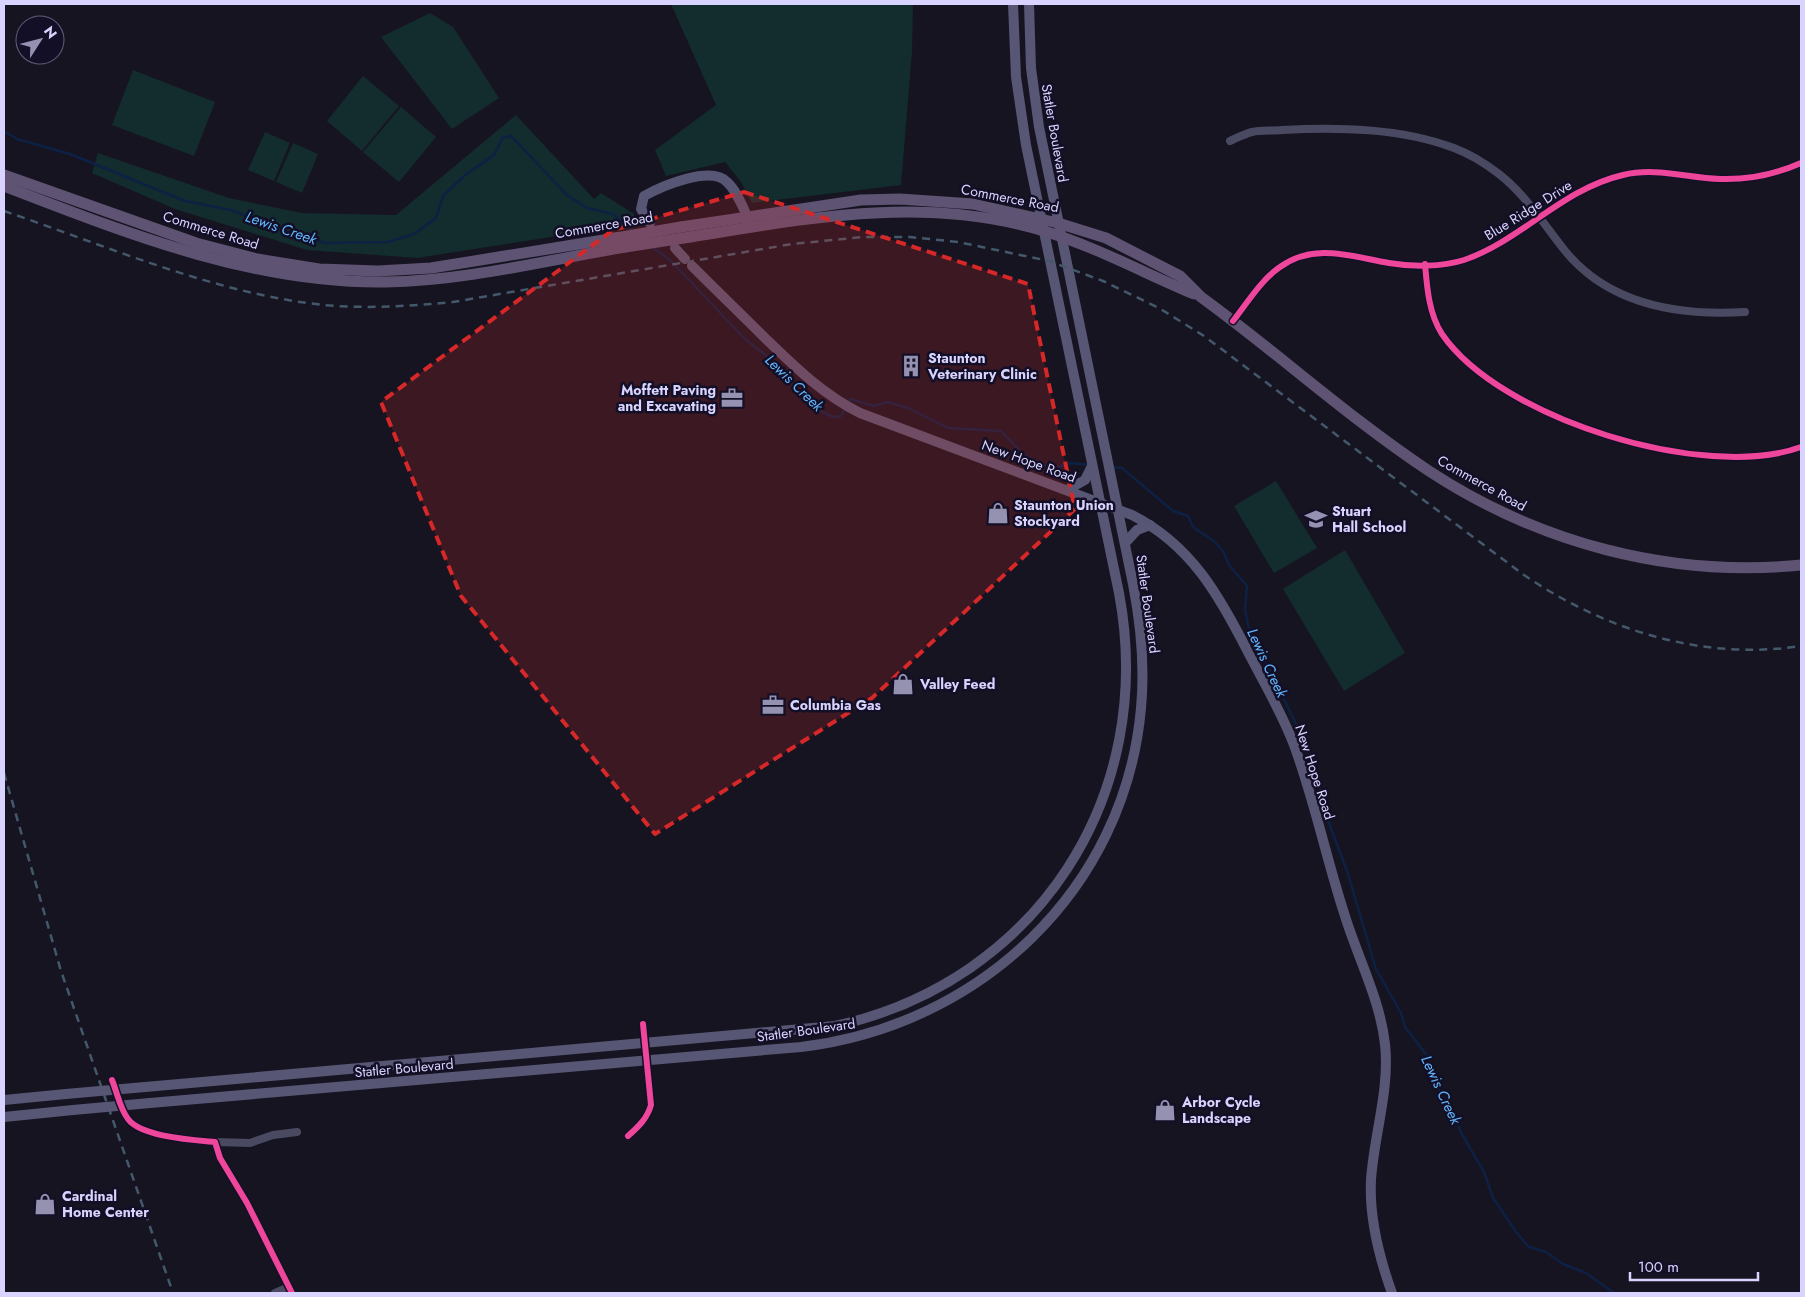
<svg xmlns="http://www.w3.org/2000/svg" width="1805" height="1297" font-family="Jost,sans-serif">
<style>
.green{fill:#132c2d}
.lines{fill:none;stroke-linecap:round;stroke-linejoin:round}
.stream{stroke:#0d2144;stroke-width:2.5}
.minor{stroke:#4a4962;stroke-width:8}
.secondary{stroke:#575674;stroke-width:10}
.primary{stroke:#5e5373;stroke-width:11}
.rail{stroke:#43596b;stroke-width:2.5;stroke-dasharray:8 6;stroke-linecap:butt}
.secondary-bridge{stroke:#575674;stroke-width:10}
.primary-bridge{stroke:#5e5373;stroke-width:11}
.cycleway-casing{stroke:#130f26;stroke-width:9}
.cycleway{stroke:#ed469a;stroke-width:6}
.marked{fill:#d62828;fill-opacity:0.2;stroke:#d62828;stroke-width:4;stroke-dasharray:10 6;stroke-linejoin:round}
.labels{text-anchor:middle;stroke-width:5;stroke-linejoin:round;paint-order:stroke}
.street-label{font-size:14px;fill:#d9d4ff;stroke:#130f26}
.poi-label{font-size:14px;font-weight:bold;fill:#d9d4ff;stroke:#130f26;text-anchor:start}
.water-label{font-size:15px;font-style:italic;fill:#62b6ff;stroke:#130f26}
</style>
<rect width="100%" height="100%" fill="#161421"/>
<!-- green -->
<g class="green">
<polygon points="671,4 913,4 912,52 901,185 752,203 741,182 725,162 666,176 655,150 716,105"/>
<polygon points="430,13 453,27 499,98 452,129 381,37"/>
<polygon points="133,70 215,102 194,156 112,125"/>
<polygon points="363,76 399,106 362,151 327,121"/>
<polygon points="401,107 436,137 399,182 363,152"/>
<polygon points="516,115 594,199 601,193 634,214 634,224 417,258 307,250 175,209 92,173 98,153 229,198 302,213 396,215"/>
<polygon points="265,132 290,143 274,181 248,170"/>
<polygon points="293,143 318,154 302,193 276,182"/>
<polygon points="1276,481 1317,548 1274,573 1234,506"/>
<polygon points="1345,550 1405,653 1344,691 1283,589"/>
</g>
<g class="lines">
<!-- stream -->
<g class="stream">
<polyline points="4,131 17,139 70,154 185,201 231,210 279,229 325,243 388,242 414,234 436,218 443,196 464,176 494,155 503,138 511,136 567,195 587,208 613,214 631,230"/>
<polyline points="651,246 670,260 746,340 772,360 805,400 818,410 833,417 841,416 845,409"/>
<polyline points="848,405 850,399 874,406 887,402 908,408 948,428 1001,431 1023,454 1052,469 1071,463 1090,465"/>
<polyline points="1113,467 1122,468 1173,511 1188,516 1193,527 1214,541 1223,551 1229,565 1247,586 1245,609 1248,625 1311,755 1326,815 1348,874 1376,969 1401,1013 1405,1027 1428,1057 1442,1098 1457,1117 1460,1131 1484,1172 1493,1198 1516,1232 1529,1247 1546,1252 1563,1264 1586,1273 1614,1293"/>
</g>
<!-- minor -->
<g class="minor">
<path d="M 1230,141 C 1237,138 1244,134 1252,132 C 1261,130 1272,131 1282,130 C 1338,127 1401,128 1454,148 C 1470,154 1486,164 1499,174 C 1526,195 1545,226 1566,252 C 1610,305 1680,316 1745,312"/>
<path d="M 1425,264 C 1427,288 1429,314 1442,334 C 1500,419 1705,482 1801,447"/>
<path d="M 1233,321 C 1247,303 1262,279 1280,267 C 1315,242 1352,257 1389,263 C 1412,267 1442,267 1464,260 C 1522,240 1562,189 1623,175 C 1656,167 1687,178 1720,179 C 1748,180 1776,174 1801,163"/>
<path d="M 112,1080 C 117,1092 120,1109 128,1119 C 141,1137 194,1140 215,1142 L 220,1158 L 247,1203 L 292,1293"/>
<path d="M 628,1136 C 638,1127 647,1119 651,1105 L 643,1024"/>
<polyline points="215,1142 250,1143 273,1135 297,1132"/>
<polyline points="275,1293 289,1287"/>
</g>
<!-- secondary -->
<g class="secondary">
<path d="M 650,223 L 641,209 L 644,196 C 662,186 711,165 727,182 C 738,192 743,209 750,222"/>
<polyline points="675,248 685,259"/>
<path d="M 692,266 C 716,290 740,313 764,337 C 794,366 822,394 860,413 L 1132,515 C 1191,545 1219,595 1248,652 C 1264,683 1282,713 1294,745 C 1314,799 1326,857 1344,913 C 1357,956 1380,999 1385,1044 C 1390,1089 1374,1135 1371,1180 C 1369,1219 1379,1257 1392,1293"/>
<polyline points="1067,490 1085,480 1092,466"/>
<polyline points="1125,543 1137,530 1150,525"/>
<path d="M 145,1087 L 835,1026 C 1038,981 1157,795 1119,593 L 1026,145 L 1016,77 L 1013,4"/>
<polyline points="4,1100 66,1094"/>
<path d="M 150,1103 L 801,1047 C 979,1026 1125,890 1141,708 C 1145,665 1141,625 1133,584 L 1039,127 L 1031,68 L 1029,4"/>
<polyline points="4,1117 73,1110"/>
</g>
<!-- primary -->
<g class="primary">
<polyline points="4,175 196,243 257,259 319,269 378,271 431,268 616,238"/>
<path d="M 4,186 C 126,233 253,284 386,282 C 464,281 548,260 625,247"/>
<path d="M 681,227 L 861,200 L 900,199 L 973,204 L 1058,223 L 1106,238 L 1180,276 L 1201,297 C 1278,353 1349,418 1429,471 C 1539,543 1669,578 1801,565"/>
<path d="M 690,237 C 809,218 925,195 1044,231 C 1096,247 1144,273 1194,294"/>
</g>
<!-- rail -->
<g class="rail">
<path d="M 4,211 C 107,246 216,294 324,305 C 367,309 410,306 453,302 L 792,244 L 863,237 L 910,237 L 958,242 L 1049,261 L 1103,281 L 1159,308 L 1204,336 L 1524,575 C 1605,630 1702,661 1801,646"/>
<polyline points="4,773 61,971 173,1293"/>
</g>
<!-- secondary-bridge -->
<g class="secondary-bridge">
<polyline points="66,1094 145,1087"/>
<polyline points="73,1110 150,1103"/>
</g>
<!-- primary-bridge -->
<g class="primary-bridge">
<polyline points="616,238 681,227"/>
<polyline points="625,247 690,237"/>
</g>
<!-- cycleway casing -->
<g class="cycleway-casing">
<g id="cycleway">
<path d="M 1425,264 C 1427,288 1429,314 1442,334 C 1500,419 1705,482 1801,447"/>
<path d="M 1233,321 C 1247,303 1262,279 1280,267 C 1315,242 1352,257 1389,263 C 1412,267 1442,267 1464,260 C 1522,240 1562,189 1623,175 C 1656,167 1687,178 1720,179 C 1748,180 1776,174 1801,163"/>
<path d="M 112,1080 C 117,1092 120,1109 128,1119 C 141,1137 194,1140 215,1142 L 220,1158 L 247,1203 L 292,1293"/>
<path d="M 628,1136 C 638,1127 647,1119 651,1105 L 643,1024"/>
</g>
</g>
<!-- cycleway -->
<use href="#cycleway" class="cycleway"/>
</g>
<!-- marked area -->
<path class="marked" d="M 744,192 L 1028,284 L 1075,509 L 872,698 L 655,834 L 461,596 L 381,402 L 613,230 Z"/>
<!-- icons -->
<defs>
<g id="building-bare" transform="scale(1.725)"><path d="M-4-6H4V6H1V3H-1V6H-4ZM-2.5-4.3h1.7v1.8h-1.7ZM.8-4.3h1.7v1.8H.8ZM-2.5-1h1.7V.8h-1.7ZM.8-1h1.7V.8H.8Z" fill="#9591b1" stroke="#130f26" stroke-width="2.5" paint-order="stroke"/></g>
<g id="office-bare" transform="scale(1.725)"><path d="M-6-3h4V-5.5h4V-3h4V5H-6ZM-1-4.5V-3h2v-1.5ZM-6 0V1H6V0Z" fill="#9591b1" stroke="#130f26" stroke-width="2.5" paint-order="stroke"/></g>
<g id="shop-bare" transform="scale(1.725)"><path d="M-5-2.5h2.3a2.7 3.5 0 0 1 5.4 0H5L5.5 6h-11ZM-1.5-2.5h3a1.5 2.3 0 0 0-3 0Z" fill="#9591b1" stroke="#130f26" stroke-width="2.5" paint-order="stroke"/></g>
<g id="school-bare" transform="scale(1.725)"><path d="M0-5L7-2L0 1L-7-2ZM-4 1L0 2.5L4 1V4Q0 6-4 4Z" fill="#9591b1" stroke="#130f26" stroke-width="2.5" paint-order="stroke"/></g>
</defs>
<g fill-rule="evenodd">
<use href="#building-bare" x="911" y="366"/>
<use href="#office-bare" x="732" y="398"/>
<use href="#shop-bare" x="998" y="513"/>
<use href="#school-bare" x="1316" y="519"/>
<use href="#shop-bare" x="903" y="684"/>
<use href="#office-bare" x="773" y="705"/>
<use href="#shop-bare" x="1165" y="1110"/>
<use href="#shop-bare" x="45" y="1204"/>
</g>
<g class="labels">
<!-- street labels -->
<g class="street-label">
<text transform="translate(1055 133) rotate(80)" y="5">Statler Boulevard</text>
<text transform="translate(1010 198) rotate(11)" y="5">Commerce Road</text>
<text transform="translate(1528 210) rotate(-32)" y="5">Blue Ridge Drive</text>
<text transform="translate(604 225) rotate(-10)" y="5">Commerce Road</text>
<text transform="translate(211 230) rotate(17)" y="5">Commerce Road</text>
<text transform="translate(1029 461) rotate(20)" y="5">New Hope Road</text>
<text transform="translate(1482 483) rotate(29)" y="5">Commerce Road</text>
<text transform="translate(1148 604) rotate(82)" y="5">Statler Boulevard</text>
<text transform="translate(1315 772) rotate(72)" y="5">New Hope Road</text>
<text transform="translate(806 1030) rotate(-8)" y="5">Statler Boulevard</text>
<text transform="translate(404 1068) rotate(-5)" y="5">Statler Boulevard</text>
</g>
<!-- poi labels -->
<g class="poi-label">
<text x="928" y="363">Staunton<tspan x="928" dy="16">Veterinary Clinic</tspan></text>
<text x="716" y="395" text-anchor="end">Moffett Paving<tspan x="716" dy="16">and Excavating</tspan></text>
<text x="1014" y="510">Staunton Union<tspan x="1014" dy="16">Stockyard</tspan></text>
<text x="1332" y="516">Stuart<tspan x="1332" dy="16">Hall School</tspan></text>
<text x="920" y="689">Valley Feed</text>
<text x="790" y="710">Columbia Gas</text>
<text x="1182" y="1107">Arbor Cycle<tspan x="1182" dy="16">Landscape</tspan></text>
<text x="62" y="1201">Cardinal<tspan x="62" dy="16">Home Center</tspan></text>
</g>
<!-- water labels -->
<g class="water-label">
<text transform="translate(281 228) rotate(19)" y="5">Lewis Creek</text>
<text transform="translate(794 383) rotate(44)" y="5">Lewis Creek</text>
<text transform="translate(1267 663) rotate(65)" y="5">Lewis Creek</text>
<text transform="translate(1441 1090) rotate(65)" y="5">Lewis Creek</text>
</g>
</g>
<!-- border -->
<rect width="1805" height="1297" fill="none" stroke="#d9d4ff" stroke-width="10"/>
<!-- north arrow -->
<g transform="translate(40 40) rotate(54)"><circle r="24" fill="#130f26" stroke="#625e7d"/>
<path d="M0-4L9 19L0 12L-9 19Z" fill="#9591b1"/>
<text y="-8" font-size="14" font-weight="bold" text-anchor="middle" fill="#d9d4ff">N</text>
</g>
<!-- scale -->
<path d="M1630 1272v8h128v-8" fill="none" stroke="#d9d4ff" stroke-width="2.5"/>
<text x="1638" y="1272" font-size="15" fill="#d9d4ff" stroke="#130f26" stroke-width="4" paint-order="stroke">100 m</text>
</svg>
